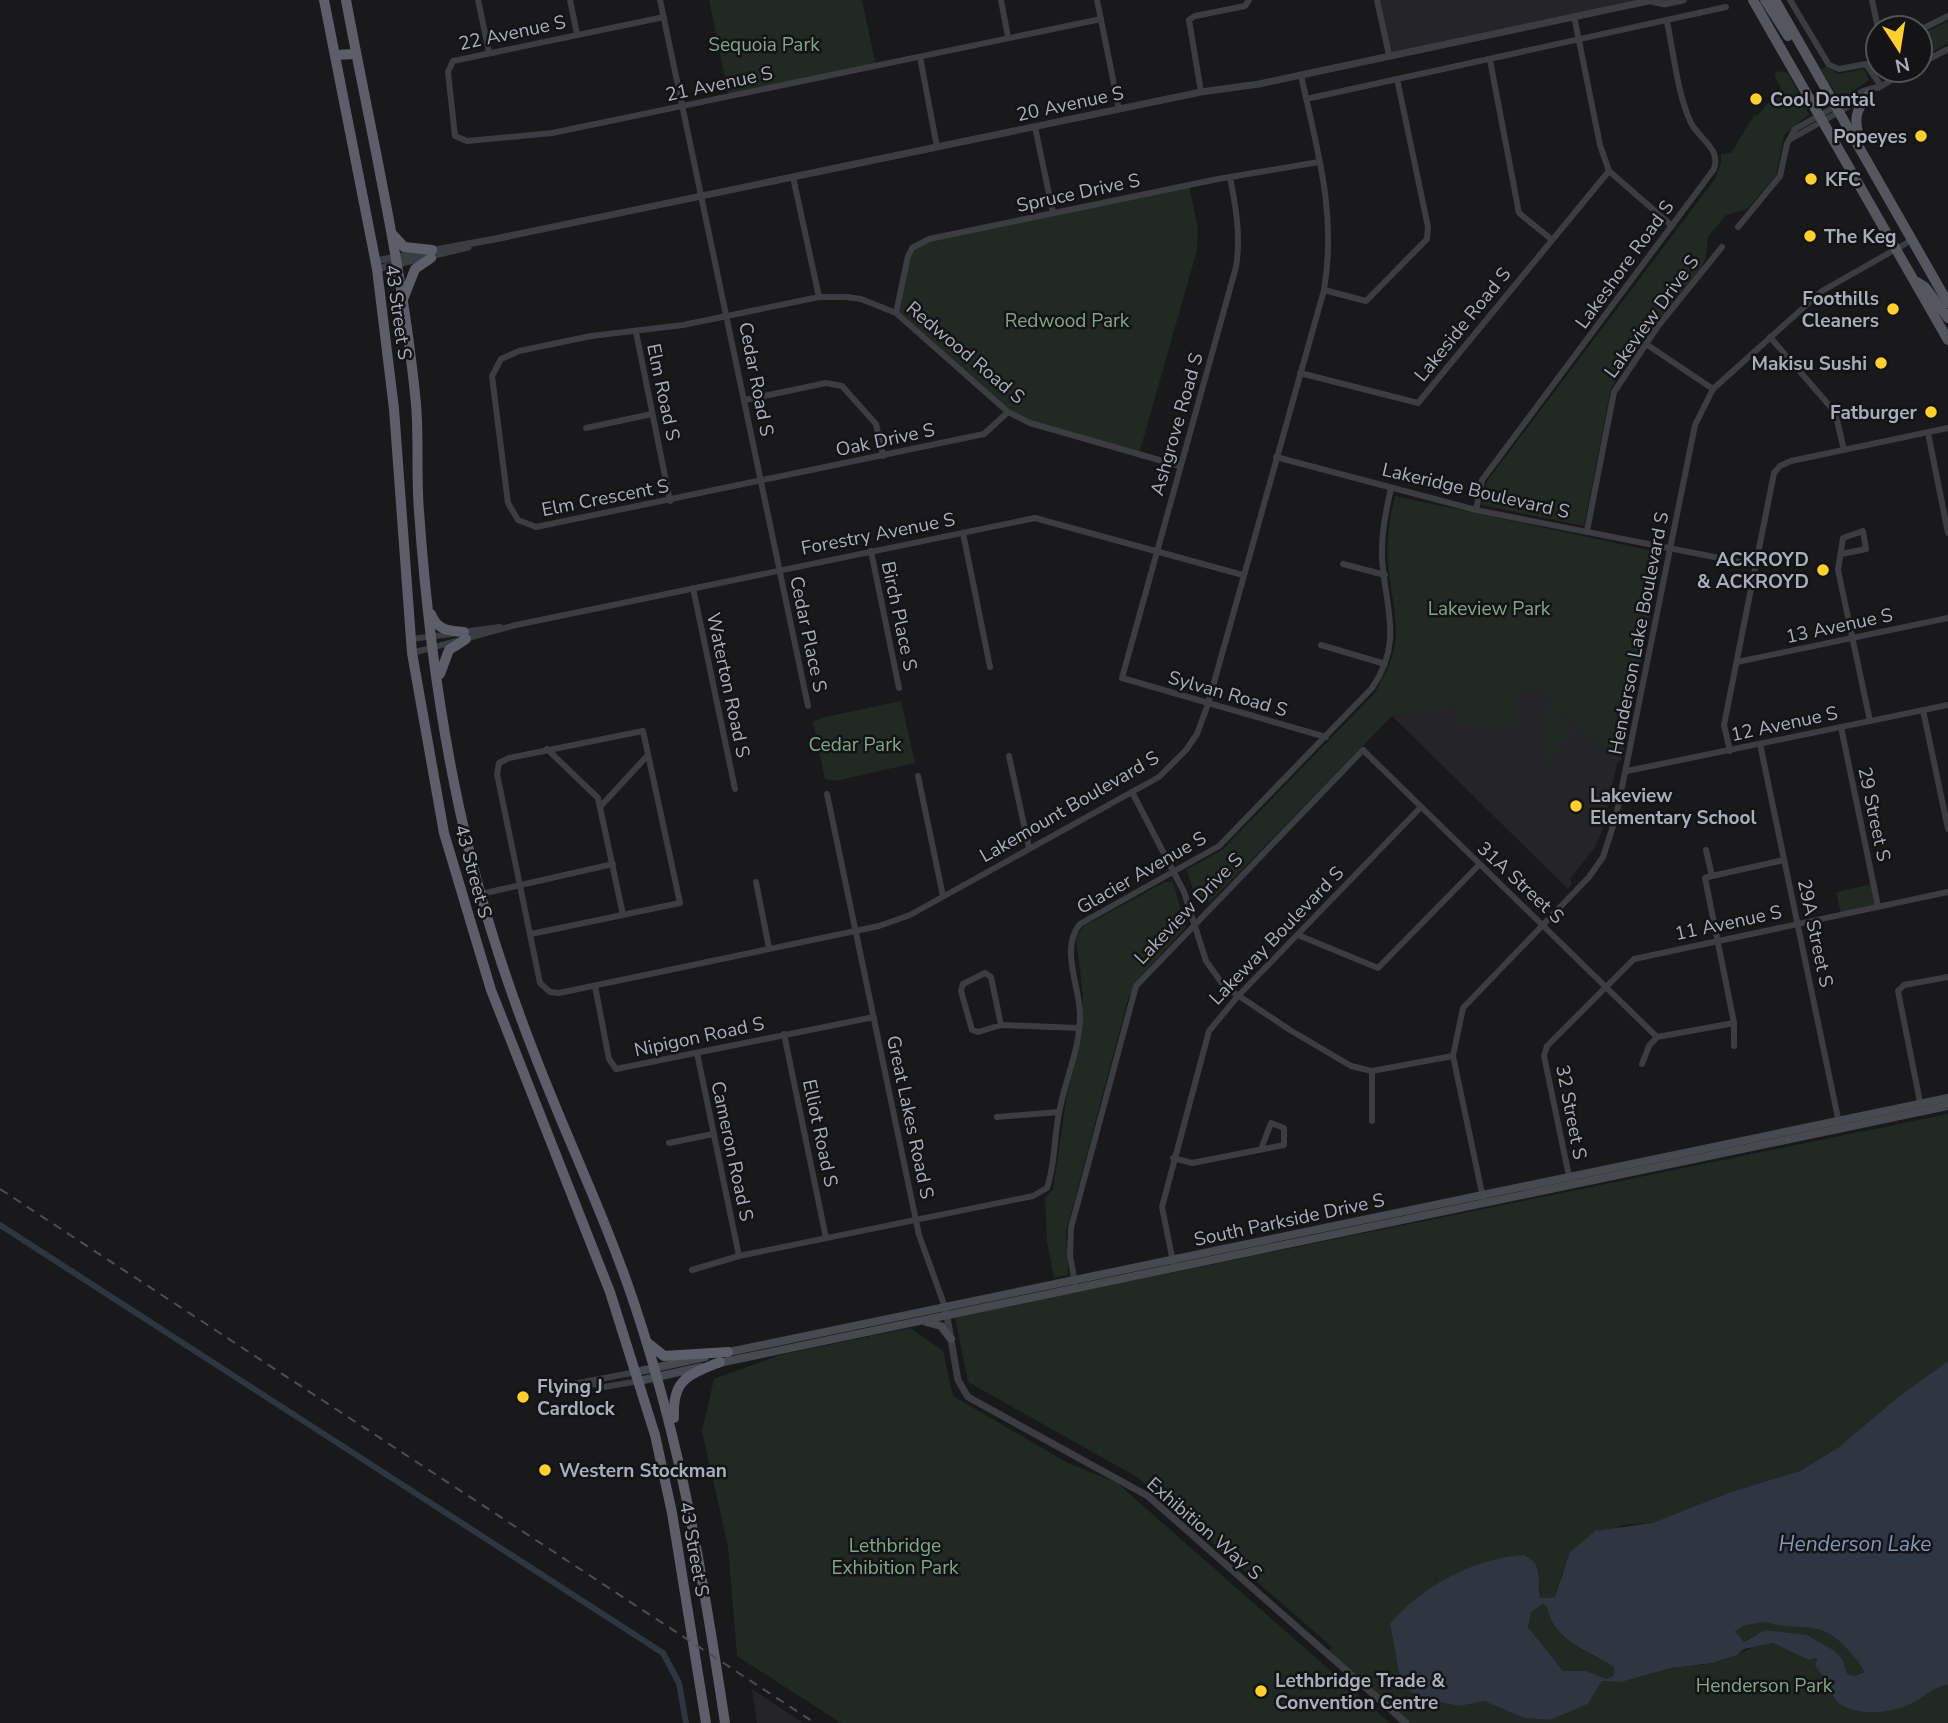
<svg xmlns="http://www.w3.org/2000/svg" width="1948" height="1723" font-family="'Nunito Sans',sans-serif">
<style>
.built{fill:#252529}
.green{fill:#202a23}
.water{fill:#2e3641;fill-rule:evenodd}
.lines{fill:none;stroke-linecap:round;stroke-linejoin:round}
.canal{stroke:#2e3641;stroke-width:6}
.minor{stroke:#3c3c43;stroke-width:6}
.tertiary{stroke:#3c3c43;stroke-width:7}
.secondary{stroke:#474951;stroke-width:8}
.primary{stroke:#555660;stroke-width:10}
.trunk{stroke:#5d5e69;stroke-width:10}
.rail{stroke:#4c4e56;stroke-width:2;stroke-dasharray:9 7;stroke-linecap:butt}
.poi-dot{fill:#ffd02d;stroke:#141416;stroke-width:2.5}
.labels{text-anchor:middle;stroke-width:5;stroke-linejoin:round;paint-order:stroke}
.street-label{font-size:19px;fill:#aaaebc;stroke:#141416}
.park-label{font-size:19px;fill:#80a887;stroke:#141416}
.poi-label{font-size:19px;font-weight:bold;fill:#aaaebc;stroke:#141416;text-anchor:start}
.water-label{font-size:21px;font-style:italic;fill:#8098b9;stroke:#141416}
</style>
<rect width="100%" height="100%" fill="#19191b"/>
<!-- built -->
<g class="built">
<polygon points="1377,0 1657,0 1389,55"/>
<polygon points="1540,689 1586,734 1622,759 1617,764 1602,831 1595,847 1570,879 1572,883 1568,889 1392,716"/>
<polygon points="752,1689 803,1723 757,1723"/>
</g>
<!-- green -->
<g class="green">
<polygon points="709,0 862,0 876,66 729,97"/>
<polygon points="1948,21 1948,43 1920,59 1920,35"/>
<polygon points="1825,67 1839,74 1864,69 1869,80 1845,97 1838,97 1821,70"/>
<polygon points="1779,71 1788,73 1809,114 1784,135 1776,175 1747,209 1726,215 1708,237 1706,257 1701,268 1654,325 1611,388 1584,526 1481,505 1487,481 1715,179 1721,163 1721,154 1731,153 1754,115 1757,116 1781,88 1774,74"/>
<polygon points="1189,185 1198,229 1197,250 1139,454 1030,423 1008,412 896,313 908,256 920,243"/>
<path d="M 1395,496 L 1662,553 L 1622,759 L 1586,734 L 1562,711 L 1560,719 L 1571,728 L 1569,737 L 1559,740 L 1557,751 L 1551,757 L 1546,756 L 1542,734 L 1547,710 L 1556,705 L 1540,689 L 1518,693 L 1514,729 L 1454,723 L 1456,705 L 1392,716 L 1210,902 L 1199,904 L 1186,870 L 1222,850 L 1374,694 C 1409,637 1393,620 1388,562 C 1386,539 1390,518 1395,496 Z"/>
<polygon points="901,701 915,763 835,781 825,779 813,722 821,718"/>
<polygon points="1165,882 1173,882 1186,927 1136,982 1128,999 1066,1232 1068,1275 1054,1278 1047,1241 1045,1198 1053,1189 1067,1095 1082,1036 1083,995 1076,937 1084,926"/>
<polygon points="1873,884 1878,906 1841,914 1836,892"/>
<path d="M 1948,1114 L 1948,1361 L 1898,1397 L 1839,1447 L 1800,1471 L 1731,1492 L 1652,1523 L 1621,1525 L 1562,1572 L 1556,1597 L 1541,1598 L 1538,1567 L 1497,1559 L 1472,1568 L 1446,1580 L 1390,1624 L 1401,1683 L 1418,1698 L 1460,1706 L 1484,1701 L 1524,1718 L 1550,1720 L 1588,1704 L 1602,1681 C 1626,1684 1647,1674 1671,1669 C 1685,1665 1700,1666 1714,1663 C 1750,1654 1771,1626 1809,1660 L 1814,1657 L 1836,1697 L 1848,1708 L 1912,1703 L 1940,1686 L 1948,1685 L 1948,1723 L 1406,1723 L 1325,1652 L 1333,1648 L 1137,1477 L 968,1382 L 955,1317 Z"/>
<polygon points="910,1328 943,1351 953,1396 1066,1462 1117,1483 1390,1723 841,1723 737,1656 728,1546 702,1431 714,1379 780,1355"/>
<path d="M 1543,1604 L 1547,1607 C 1554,1642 1586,1650 1614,1667 L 1614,1675 L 1607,1679 L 1586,1671 L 1563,1671 L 1528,1627 L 1531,1612 Z"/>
<path d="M 1765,1622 C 1801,1633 1818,1617 1847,1649 C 1853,1656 1861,1663 1864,1671 L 1854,1676 L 1847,1674 L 1835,1651 L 1807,1635 L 1765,1630 L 1743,1642 L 1735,1631 L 1745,1624 Z"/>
</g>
<!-- water -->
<path class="water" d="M 1948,1361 L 1948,1685 C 1935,1686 1926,1696 1914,1702 C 1893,1713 1861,1717 1840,1704 C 1836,1702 1835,1697 1831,1693 L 1831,1688 L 1815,1665 L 1817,1660 L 1815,1658 L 1809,1660 L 1773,1643 L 1744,1649 L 1737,1655 L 1713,1663 L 1672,1668 L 1621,1682 L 1602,1681 L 1588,1704 L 1550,1720 L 1524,1718 L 1484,1701 L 1460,1706 L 1418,1698 L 1401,1683 L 1390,1624 C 1422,1586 1473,1559 1523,1555 C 1545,1563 1536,1581 1541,1598 L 1555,1597 L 1570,1552 L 1595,1531 L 1652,1523 L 1731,1492 L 1800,1471 L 1839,1447 L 1898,1397 ZM 1543,1604 L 1547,1607 C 1554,1642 1586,1649 1614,1667 L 1614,1675 L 1607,1679 L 1586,1671 L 1563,1671 L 1528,1627 L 1531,1612 ZM 1765,1622 C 1801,1633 1818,1617 1847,1649 C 1853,1656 1861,1663 1864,1672 L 1854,1676 L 1847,1674 L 1842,1659 L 1835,1651 L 1807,1635 L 1765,1630 L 1744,1642 L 1735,1631 L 1745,1625 Z"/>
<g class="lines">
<!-- canal -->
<polyline class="canal" points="0,1225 663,1653 679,1683 686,1723"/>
<!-- minor -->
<g class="minor">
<polyline points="478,0 489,52"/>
<polyline points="570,0 577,34"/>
<polyline points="660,0 808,706"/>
<polyline points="1001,0 1008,37"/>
<polyline points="1097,0 1119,109"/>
<polyline points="1377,0 1389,55"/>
<polyline points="1790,0 1829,65 1839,69 1866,64 1881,86"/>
<polyline points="1872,0 1878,28"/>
<polyline points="1574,16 1600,145 1609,171 1672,226"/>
<polyline points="664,17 453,61 448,72 455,136 467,141 552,133 1101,19"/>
<polyline points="1920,30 1948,16"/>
<polyline points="920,57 937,147"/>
<polyline points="1490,60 1519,213 1551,239"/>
<polyline points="1920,64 1948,49"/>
<polyline points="1878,88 1909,70"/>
<polyline points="1201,92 1189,20 1195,16 1245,6 1249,0"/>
<polyline points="1306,99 1726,7"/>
<polyline points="1035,127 1053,213"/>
<polyline points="1789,140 1864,98"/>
<polyline points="793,177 819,297"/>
<path d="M 1230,177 C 1236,208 1241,236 1236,267 L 1122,678 L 1326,737"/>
<polyline points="1738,227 1780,176 1787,144 1795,129 1863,91 1881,86"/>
<polyline points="1324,290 1366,301 1427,239 1428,227 1397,79"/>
<polyline points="896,313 908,256 912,248 929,239 1218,179 1319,162"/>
<polyline points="636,332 670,501"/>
<polyline points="1770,337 1835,412 1844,450"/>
<polyline points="1646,344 1713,389"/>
<polyline points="1300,373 1418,403 1609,171"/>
<polyline points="745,400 826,383 842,386 876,424 883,456"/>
<polyline points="1008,412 984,434 536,527 518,520 508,503 492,376 501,359 519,351 591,336 683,325 819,297 847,297 861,299 896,313 1008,412 1030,423 1180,466"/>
<polyline points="586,428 652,414"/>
<polyline points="1928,433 1948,533"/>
<polyline points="1276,457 1476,510 1755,565"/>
<path d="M 1476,510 L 1482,480 L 1714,169 C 1721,148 1700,140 1691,123 C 1677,93 1674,54 1667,22"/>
<polyline points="1587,531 1614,392 1658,326 1722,247"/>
<polyline points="963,533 990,667"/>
<polyline points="871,551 899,688"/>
<polyline points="1841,554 1866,549 1863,531 1843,538 1838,570 1870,721"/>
<polyline points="1343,564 1385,575"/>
<polyline points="693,588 735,789"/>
<polyline points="462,632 500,627"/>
<polyline points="411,639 452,634"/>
<polyline points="1321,645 1385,664"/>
<polyline points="412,653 516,625 1035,518 1243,575"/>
<polyline points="1737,662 1948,618"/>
<polyline points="1923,710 1948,829"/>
<polyline points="1841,727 1878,906"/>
<polyline points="1760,744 1839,1123"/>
<polyline points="547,749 598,798 623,915"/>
<polyline points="1730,751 1724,725 1774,473 1780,466 1791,461 1948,428"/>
<polyline points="1009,756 1029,848"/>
<polyline points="1627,771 1948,705"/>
<polyline points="918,776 943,896"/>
<polyline points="1132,792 1184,892 1206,961 1224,986 1290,1030 1351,1066 1372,1071 1453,1056"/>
<polyline points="827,794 919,1235 945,1307"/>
<polyline points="600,807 648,755"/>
<polyline points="1706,850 1712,876 1705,878 1734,1023 1734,1046"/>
<polyline points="1712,876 1784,860"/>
<polyline points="756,882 769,948"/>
<polyline points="481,894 613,864"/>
<path d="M 531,934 L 680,903 L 643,731 L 509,758 L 499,763 L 497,774 L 540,983 L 550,992 L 559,993 L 879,926 L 910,915 L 1159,777 L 1186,750 L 1197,734 L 1208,704 L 1324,290 C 1337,212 1317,150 1301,75"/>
<polyline points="1298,935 1378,968 1479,865"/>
<polyline points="595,986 609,1059 616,1069 874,1017"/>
<polyline points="1001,1025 991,977 985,973 963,984 961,991 972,1030 978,1032 1001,1025 1079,1028"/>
<polyline points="784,1034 826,1238"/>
<polyline points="697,1053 739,1256"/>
<polyline points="1642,1064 1649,1046 1657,1037 1734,1023"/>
<polyline points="1921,1107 1898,991 1904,985 1948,977"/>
<polyline points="997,1117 1059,1112"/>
<polyline points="1372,1121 1372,1071"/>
<polyline points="669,1143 713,1134"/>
<polyline points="1173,1158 1192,1163 1284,1145 1284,1128 1271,1123 1261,1149"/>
<polyline points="1570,1181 1544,1056 1547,1046 1634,959 1948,892"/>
<polyline points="1483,1198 1453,1056 1463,1008 1589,877 1603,857 1616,817 1695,425 1713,389 1822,291 1912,240"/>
<polyline points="1173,1262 1162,1207 1209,1031 1238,996 1421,807"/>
<path d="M 692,1270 L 739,1256 L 1033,1196 L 1047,1188 C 1055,1165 1054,1137 1059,1113 C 1065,1079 1081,1047 1080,1013 C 1079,985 1060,947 1080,924 L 1219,846 L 1372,688 C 1404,641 1385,608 1382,558 C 1381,534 1386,511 1391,488"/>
<polyline points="1075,1283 1070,1256 1071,1228 1136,986 1363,750 1657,1037"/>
<polyline points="590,1383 604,1387 639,1381"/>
<polyline points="568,1385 636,1372"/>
</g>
<!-- tertiary -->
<g class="tertiary">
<polyline points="1652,1 1664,4 1683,0"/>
<polyline points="375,261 495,239 1201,92 1259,84 1653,0"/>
<polyline points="377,269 468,247"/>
<polyline points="946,1311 958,1380 968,1397 1148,1496 1406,1723"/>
</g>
<!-- secondary -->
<g class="secondary">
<polyline points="926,1322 941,1326 951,1339"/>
<polyline points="724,1353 1948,1098"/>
<polyline points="714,1364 1948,1106"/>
<polyline points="636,1372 705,1357"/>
<polyline points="639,1381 701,1367"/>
</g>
<!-- primary -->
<g class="primary">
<polyline points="1753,0 1948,340"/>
<polyline points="1765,0 1788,36"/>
<polyline points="1775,0 1948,303"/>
<path d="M 1860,141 C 1854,120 1854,110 1870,94"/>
<polyline points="1917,282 1925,287 1948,318"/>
</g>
<!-- trunk -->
<g class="trunk">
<polyline points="324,0 377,269 394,409 412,653 444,833 491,990 610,1292 655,1435 672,1513 706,1723"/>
<path d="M 346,0 C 371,134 403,268 416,404 C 419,439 416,475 419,511 C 427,626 442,742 470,854 C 487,923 510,992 536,1058 C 568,1141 607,1221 635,1306 C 682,1447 703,1577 725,1723"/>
<polyline points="335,55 356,54"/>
<polyline points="393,235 404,247 432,250"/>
<polyline points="404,297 415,269 431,258"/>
<path d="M 431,614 C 437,630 448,631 464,632"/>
<polyline points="440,674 449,650 466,639"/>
<polyline points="649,1344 664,1356 728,1352"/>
<path d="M 674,1418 C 672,1379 688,1375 720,1362"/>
</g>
<!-- rail -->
<polyline class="rail" points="0,1189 815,1723"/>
</g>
<!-- markers -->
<g class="poi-dot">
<circle cx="1756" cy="99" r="7"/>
<circle cx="1921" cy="136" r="7"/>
<circle cx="1811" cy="179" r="7"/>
<circle cx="1810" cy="236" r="7"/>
<circle cx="1893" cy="309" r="7"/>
<circle cx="1881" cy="363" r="7"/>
<circle cx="1931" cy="412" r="7"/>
<circle cx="1823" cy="570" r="7"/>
<circle cx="1576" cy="806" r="7"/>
<circle cx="523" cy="1397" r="7"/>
<circle cx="545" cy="1470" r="7"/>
<circle cx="1261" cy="1691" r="7"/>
</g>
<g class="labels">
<!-- street labels -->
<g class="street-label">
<text transform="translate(512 32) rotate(-12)" y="7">22 Avenue S</text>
<text transform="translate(719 83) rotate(-12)" y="7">21 Avenue S</text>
<text transform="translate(1070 103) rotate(-12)" y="7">20 Avenue S</text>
<text transform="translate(1078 192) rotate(-12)" y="7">Spruce Drive S</text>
<text transform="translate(1624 264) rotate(-54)" y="7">Lakeshore Road S</text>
<text transform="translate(399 312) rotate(82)" y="7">43 Street S</text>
<text transform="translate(1651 316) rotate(-54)" y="7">Lakeview Drive S</text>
<text transform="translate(1462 324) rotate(-51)" y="7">Lakeside Road S</text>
<text transform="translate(966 352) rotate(40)" y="7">Redwood Road S</text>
<text transform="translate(757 379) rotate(79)" y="7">Cedar Road S</text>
<text transform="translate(664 392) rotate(78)" y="7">Elm Road S</text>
<text transform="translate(1176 424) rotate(-74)" y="7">Ashgrove Road S</text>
<text transform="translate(885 439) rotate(-12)" y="7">Oak Drive S</text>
<text transform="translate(1476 490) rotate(13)" y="7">Lakeridge Boulevard S</text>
<text transform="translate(605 497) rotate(-11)" y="7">Elm Crescent S</text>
<text transform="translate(878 533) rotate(-11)" y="7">Forestry Avenue S</text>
<text transform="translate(900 616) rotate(78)" y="7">Birch Place S</text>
<text transform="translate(1839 625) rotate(-12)" y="7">13 Avenue S</text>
<text transform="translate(1638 633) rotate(-79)" y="7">Henderson Lake Boulevard S</text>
<text transform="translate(809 634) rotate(78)" y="7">Cedar Place S</text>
<text transform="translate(729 685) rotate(78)" y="7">Waterton Road S</text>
<text transform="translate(1228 693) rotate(16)" y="7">Sylvan Road S</text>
<text transform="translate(1784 723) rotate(-12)" y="7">12 Avenue S</text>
<text transform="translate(1069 806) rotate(-30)" y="7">Lakemount Boulevard S</text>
<text transform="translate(1875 814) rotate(78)" y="7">29 Street S</text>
<text transform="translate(474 871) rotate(75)" y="7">43 Street S</text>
<text transform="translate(1141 872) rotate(-30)" y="7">Glacier Avenue S</text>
<text transform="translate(1521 882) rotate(43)" y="7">31A Street S</text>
<text transform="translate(1188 908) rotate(-46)" y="7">Lakeview Drive S</text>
<text transform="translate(1728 922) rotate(-12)" y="7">11 Avenue S</text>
<text transform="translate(1816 933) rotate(78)" y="7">29A Street S</text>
<text transform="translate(1276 935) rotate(-46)" y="7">Lakeway Boulevard S</text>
<text transform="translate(699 1036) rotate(-12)" y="7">Nipigon Road S</text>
<text transform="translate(1572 1112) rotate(79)" y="7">32 Street S</text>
<text transform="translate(911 1117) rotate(78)" y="7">Great Lakes Road S</text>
<text transform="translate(821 1133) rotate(78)" y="7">Elliot Road S</text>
<text transform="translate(733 1151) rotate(78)" y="7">Cameron Road S</text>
<text transform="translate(1289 1219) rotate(-12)" y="7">South Parkside Drive S</text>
<text transform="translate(1205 1528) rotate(41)" y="7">Exhibition Way S</text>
<text transform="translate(695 1549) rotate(80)" y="7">43 Street S</text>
</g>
<!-- park labels -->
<g class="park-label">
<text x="764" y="51">Sequoia Park</text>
<text x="1067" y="327">Redwood Park</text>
<text x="1489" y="615">Lakeview Park</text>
<text x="855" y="751">Cedar Park</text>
<text x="895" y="1552">Lethbridge<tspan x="895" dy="22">Exhibition Park</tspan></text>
<text x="1764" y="1692">Henderson Park</text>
</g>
<!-- poi labels -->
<g class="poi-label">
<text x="1770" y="106">Cool Dental</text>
<text x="1907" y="143" text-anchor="end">Popeyes</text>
<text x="1825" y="186">KFC</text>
<text x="1824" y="243">The Keg</text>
<text x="1879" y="305" text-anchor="end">Foothills<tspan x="1879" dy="22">Cleaners</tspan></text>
<text x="1867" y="370" text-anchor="end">Makisu Sushi</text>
<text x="1917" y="419" text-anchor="end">Fatburger</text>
<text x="1809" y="566" text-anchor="end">ACKROYD<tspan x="1809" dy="22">&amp; ACKROYD</tspan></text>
<text x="1590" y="802">Lakeview<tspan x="1590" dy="22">Elementary School</tspan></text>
<text x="537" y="1393">Flying J<tspan x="537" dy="22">Cardlock</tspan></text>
<text x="559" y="1477">Western Stockman</text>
<text x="1275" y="1687">Lethbridge Trade &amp;<tspan x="1275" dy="22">Convention Centre</tspan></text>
</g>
<!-- water labels -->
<g class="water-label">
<text x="1855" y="1551">Henderson Lake</text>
</g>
</g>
<!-- north arrow -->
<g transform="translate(1899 49) rotate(168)"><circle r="33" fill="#141416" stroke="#505258" stroke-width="2"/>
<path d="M0-5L12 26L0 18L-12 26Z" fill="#ffd02d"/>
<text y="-10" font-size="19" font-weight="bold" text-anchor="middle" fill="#aaaebc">N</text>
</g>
</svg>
